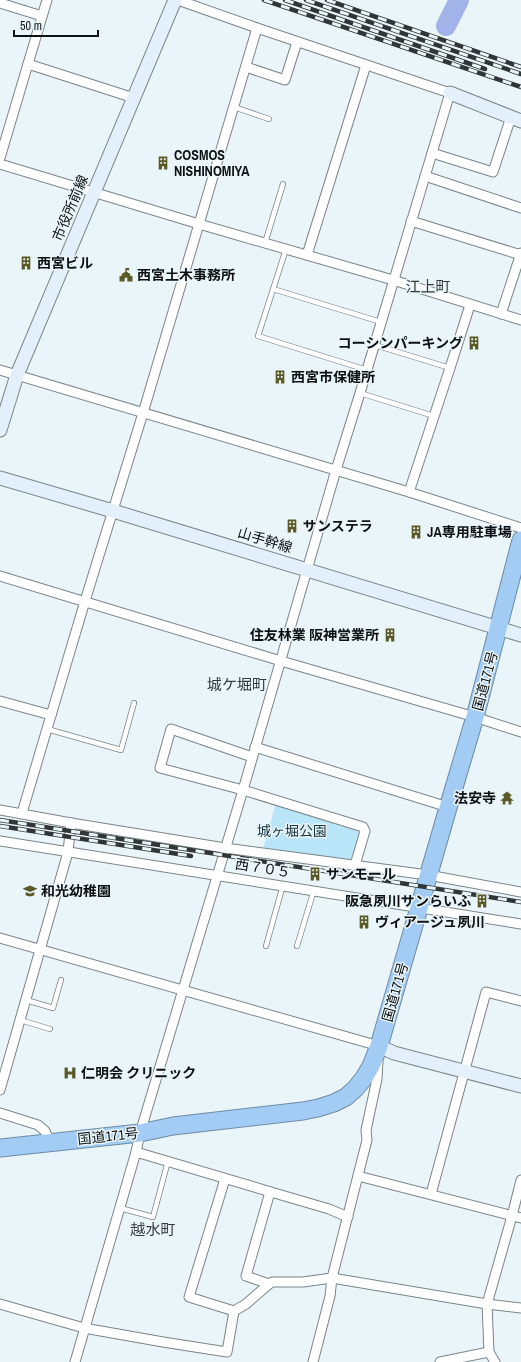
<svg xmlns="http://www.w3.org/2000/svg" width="521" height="1362" font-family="'Archivo Narrow','Noto Sans JP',sans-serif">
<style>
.green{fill:#b8e6f8}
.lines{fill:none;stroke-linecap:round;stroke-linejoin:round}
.river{stroke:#a2b3e9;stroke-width:20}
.lane-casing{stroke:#7a8589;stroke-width:6}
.street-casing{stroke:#7a8589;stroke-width:11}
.secondary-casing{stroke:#7a8589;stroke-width:15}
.highway-casing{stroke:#6e8ba5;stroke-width:19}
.lane{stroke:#fff;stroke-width:4.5}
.street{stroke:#fff;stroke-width:9}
.secondary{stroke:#e3f0fc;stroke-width:13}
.highway{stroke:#a3ccf4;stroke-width:17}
.rail-casing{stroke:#303537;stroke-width:4.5}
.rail{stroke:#eaf5fa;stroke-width:3;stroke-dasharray:9;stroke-linecap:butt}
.labels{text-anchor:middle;stroke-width:3;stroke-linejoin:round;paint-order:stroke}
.poi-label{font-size:14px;font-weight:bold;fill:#0d1113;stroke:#eaf5fa;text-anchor:start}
.street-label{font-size:14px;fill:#0d1113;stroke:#eaf5fa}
.park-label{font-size:14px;fill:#153642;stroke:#eaf5fa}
.neighbourhood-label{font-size:15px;fill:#323b3f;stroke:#eaf5fa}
</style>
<rect width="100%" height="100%" fill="#eaf5fa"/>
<!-- green -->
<polygon class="green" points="276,803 353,827 360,834 353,857 345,862 263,849"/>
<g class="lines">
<!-- river -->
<polyline class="river" points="446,26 459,0"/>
<!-- lane casing -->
<g class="lane-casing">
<g id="lane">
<polyline points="234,107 269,119"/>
<polyline points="265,243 283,184"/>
<polyline points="286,249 258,336 367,370"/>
<polyline points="273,289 381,322"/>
<polyline points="375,345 450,368"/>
<polyline points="360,393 434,416"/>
<polyline points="47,729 121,750 134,703"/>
<polyline points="266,946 283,885"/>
<polyline points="297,946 314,890"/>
<polyline points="26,1000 53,1008 61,980"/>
<polyline points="20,1020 50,1029"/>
<polyline points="120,1208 153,1217 168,1161"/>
</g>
</g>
<!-- street casing -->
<g class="street-casing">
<g id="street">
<polyline points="0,3 42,16"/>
<polyline points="28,64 134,98"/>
<polyline points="246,67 285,80 297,42"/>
<polyline points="432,153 493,172 511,117"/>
<polyline points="0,158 47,0"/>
<polyline points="0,164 199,224 393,280 521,320"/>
<polyline points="425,176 521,208"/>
<polyline points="411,221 521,255"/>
<polyline points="307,255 366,65"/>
<polyline points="501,314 521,253"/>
<polyline points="0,370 409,492 521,528"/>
<polyline points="409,492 450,368 470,305"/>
<polyline points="0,576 281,661 475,717 521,732"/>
<polyline points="0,701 51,715"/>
<polyline points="255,747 448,807"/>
<polyline points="252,757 171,729 160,768 243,790 363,827 365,831 355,865"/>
<polyline points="0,810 71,823 225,848 428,875 521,892"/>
<polyline points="22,813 85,601 143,413 257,28"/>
<polyline points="0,841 521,924"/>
<polyline points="0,938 379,1046 379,1049"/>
<polyline points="0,1090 68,852 71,823"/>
<polyline points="0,1113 38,1125 45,1131 50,1142"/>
<polyline points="136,1152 288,1197 329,1209 348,1217"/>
<polyline points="358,1176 521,1218"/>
<polyline points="225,1179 189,1297 234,1311"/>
<polyline points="431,1194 486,992 521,1001"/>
<polyline points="269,1284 246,1276 270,1192"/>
<polyline points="0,1304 84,1328 163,1342 227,1352 234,1311 246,1304 269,1284 272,1282 303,1282 332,1278 487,1304 521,1308"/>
<polyline points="75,1362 136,1152 140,1133 243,790 336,470 360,393 450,93 257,28 178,0"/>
<polyline points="313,1362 330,1296 332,1278 367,1140 366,1130 377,1079 378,1061"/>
<polyline points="440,1362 489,1352"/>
<polyline points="495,1362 489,1352 487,1304 512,1216 521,1180"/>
</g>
</g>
<!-- secondary casing -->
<g class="secondary-casing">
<g id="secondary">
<polyline points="450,93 521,121"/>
<polyline points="0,430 17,375 175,0"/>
<polyline points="0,478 113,511 521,635"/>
<polyline points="379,1046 394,1053 521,1086"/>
</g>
</g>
<!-- highway casing -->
<g class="highway-casing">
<polyline id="highway" points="0,1148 140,1133 173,1126 303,1111 318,1108 334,1103 346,1097 355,1089 364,1078 371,1066 379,1046 450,801 475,717 521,540"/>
</g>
<!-- lane -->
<use href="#lane" class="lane"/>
<!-- street -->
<use href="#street" class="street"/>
<!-- secondary -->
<use href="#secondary" class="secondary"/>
<!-- highway -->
<use href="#highway" class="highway"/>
<!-- rail casing -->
<g class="rail-casing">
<g id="rail">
<polyline points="264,0 521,87"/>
<polyline points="285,0 485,69"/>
<polyline points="306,0 521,74"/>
<polyline points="327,0 521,67"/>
<polyline points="0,820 521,902"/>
<polyline points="0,826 191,856"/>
</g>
</g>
<!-- rail -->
<use href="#rail" class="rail"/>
</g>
<!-- icons -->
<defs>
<g id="building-bare" transform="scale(1.08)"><path d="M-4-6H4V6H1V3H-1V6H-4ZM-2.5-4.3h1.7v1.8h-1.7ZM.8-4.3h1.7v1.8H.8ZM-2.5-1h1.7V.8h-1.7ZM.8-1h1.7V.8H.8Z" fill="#5b5a26" stroke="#eaf5fa" stroke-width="2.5" paint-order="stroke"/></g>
<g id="civic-bare" transform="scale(1.08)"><path d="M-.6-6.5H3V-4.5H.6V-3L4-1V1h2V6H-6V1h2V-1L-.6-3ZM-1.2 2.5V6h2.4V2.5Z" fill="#5b5a26" stroke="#eaf5fa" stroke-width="2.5" paint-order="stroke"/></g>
<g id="temple-bare" transform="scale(1.08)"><path d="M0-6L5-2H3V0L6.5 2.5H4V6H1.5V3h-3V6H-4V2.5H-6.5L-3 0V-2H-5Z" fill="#5b5a26" stroke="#eaf5fa" stroke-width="2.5" paint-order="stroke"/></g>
<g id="school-bare" transform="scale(1.08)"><path d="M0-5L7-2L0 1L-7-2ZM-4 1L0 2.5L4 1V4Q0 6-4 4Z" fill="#5b5a26" stroke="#eaf5fa" stroke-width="2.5" paint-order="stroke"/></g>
<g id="hospital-bare" transform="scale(1.08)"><path d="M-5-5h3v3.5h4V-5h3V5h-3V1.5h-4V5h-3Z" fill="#5b5a26" stroke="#eaf5fa" stroke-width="2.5" paint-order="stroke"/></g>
</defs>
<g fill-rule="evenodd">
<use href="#building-bare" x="163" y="163"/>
<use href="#building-bare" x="26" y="263"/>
<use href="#civic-bare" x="126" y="275"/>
<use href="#building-bare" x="474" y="343"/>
<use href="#building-bare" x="280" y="377"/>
<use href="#building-bare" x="292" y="526"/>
<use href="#building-bare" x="416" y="532"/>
<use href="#building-bare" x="390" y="635"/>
<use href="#temple-bare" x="507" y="798"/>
<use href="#building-bare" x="315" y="874"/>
<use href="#school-bare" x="30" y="891"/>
<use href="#building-bare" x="482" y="901"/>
<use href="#building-bare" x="364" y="922"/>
<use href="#hospital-bare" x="70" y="1073"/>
</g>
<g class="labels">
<!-- poi labels -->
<g class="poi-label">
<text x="174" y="160">COSMOS<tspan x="174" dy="16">NISHINOMIYA</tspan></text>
<text x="37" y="268">西宮ビル</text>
<text x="137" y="280">西宮土木事務所</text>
<text x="463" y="348" text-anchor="end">コーシンパーキング</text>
<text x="291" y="382">西宮市保健所</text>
<text x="303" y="531">サンステラ</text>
<text x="427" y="537">JA専用駐車場</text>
<text x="379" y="640" text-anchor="end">住友林業 阪神営業所</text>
<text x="496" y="803" text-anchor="end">法安寺</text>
<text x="326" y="879">サンモール</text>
<text x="41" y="896">和光幼稚園</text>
<text x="471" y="906" text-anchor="end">阪急夙川サンらいふ</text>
<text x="375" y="927">ヴィアージュ夙川</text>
<text x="81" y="1078">仁明会 クリニック</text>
</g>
<!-- street labels -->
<g class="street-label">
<text transform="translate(70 208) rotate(-67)" y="5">市役所前線</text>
<text transform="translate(265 540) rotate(17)" y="5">山手幹線</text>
<text transform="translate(485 681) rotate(-75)" y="5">国道171号</text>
<text transform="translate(263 868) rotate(9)" y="5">西７０５</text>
<text transform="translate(395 992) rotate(-74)" y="5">国道171号</text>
<text transform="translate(108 1136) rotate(-6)" y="5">国道171号</text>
</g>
<!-- park labels -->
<g class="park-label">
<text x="292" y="836">城ヶ堀公園</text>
</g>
<!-- neighbourhood labels -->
<g class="neighbourhood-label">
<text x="428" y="292">江上町</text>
<text x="237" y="690">城ケ堀町</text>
<text x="153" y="1235">越水町</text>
</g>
</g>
<!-- scale -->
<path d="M14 30v6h84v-6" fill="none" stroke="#0d1113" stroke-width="2"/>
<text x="20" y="30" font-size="12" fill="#0d1113" stroke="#eaf5fa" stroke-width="3" paint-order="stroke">50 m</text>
</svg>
